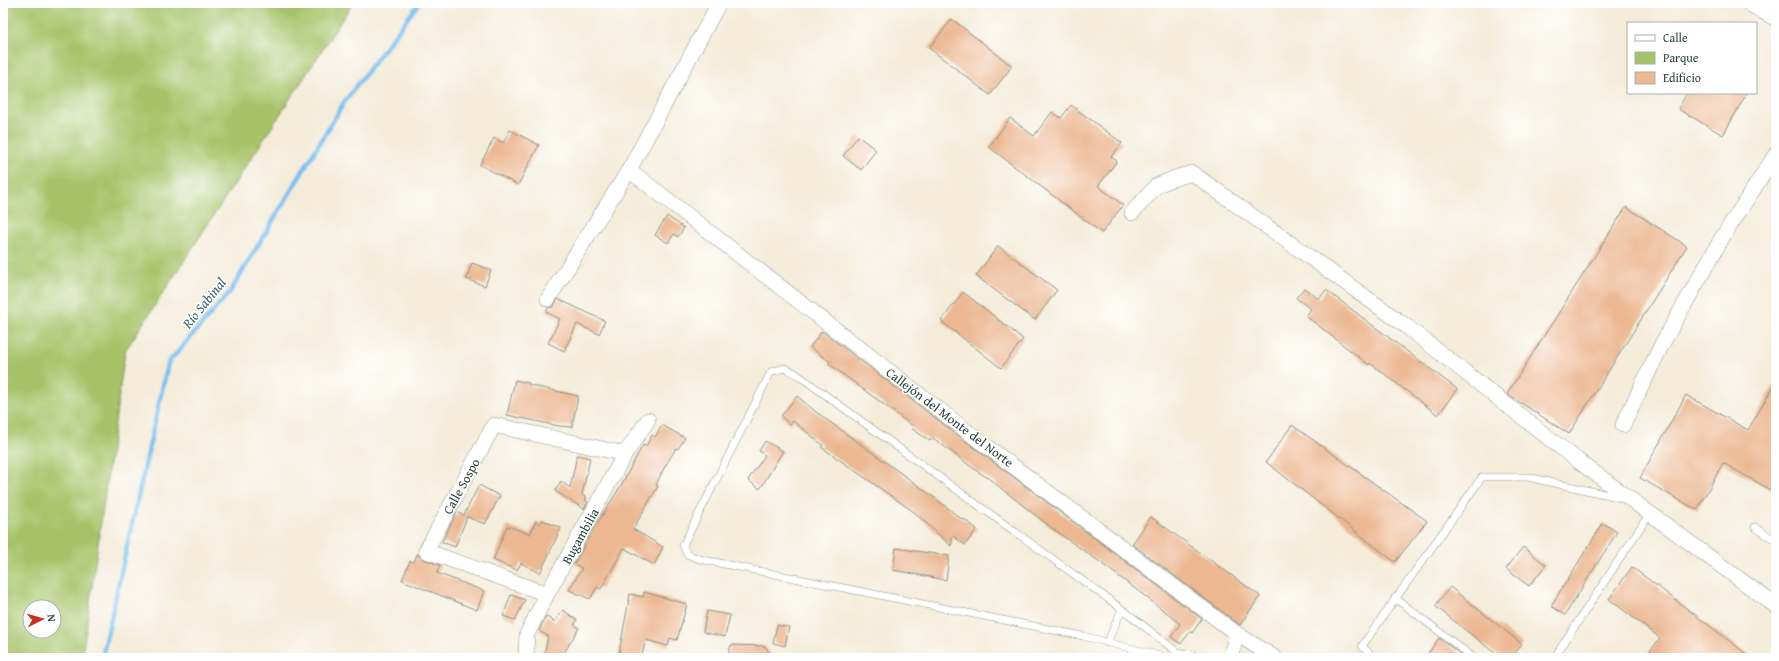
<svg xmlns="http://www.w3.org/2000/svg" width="1779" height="661" font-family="'Gentium Book Plus',serif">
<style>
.green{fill:#a7c369;stroke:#63804e;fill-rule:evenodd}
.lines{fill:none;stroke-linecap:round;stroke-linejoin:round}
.stream{stroke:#78bdef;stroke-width:4.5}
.building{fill:#ecb791}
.lane-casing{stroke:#8a9486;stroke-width:8}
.street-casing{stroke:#8a9486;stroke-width:16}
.lane{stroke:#fff;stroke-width:7}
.street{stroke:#fff;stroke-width:15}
.labels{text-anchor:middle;stroke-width:3;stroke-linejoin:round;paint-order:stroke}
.street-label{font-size:13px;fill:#1f3d34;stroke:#fff}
.water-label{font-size:14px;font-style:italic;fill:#3a636c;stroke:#fff}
</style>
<rect width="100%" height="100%" fill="#fff"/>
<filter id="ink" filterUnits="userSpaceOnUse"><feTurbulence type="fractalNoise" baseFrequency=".025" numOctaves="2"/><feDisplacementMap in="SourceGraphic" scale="8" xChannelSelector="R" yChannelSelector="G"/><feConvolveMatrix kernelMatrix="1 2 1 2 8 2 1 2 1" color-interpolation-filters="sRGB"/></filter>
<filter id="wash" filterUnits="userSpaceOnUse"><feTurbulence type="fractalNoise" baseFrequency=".012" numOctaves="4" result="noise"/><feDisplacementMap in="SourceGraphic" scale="16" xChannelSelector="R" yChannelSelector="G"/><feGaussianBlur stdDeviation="0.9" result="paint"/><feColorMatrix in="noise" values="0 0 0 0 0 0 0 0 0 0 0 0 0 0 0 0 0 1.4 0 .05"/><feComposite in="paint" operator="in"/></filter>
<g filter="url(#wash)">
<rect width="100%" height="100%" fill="#f4ecd9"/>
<!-- green -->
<path class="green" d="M 3,3 L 353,3 L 125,351 L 82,658 L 3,658 ZM 30,607 L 54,607 L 54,631 L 30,631 Z"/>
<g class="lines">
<!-- stream -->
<polyline class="stream" points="102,658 168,363 230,292 345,101 419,3"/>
</g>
<g id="blocks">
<!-- building -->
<g class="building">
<polygon points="952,19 1012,66 990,95 929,48"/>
<polygon points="1687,93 1747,93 1723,135 1678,109"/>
<polygon points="1071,105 1122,143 1111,157 1117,161 1098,186 1123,205 1102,233 989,147 1010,118 1034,136 1052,112 1061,118"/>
<polygon points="510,130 539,145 518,185 480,165 494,138 503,143"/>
<polygon points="858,136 876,150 861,170 843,156"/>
<polygon points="1626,207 1687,246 1569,434 1507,394"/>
<polygon points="667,216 684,228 678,237 674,234 668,243 655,235"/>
<polygon points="998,246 1057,290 1035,320 976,276"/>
<polygon points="472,263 491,270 485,286 466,279"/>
<polygon points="1304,288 1319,299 1326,290 1457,389 1438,415 1370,363 1369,365 1306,316 1311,309 1296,298"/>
<polygon points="963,292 1023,339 1001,368 941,321"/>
<polygon points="558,299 605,321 599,334 577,324 564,351 548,343 560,319 546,312 548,308 553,307"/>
<polygon points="822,331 972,446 1202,619 1192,633 1190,632 1181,644 1171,637 1180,624 1170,615 1097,560 1053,529 988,478 977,471 933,438 930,441 911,428 913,426 829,364 830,362 810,347"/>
<polygon points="515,380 529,383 529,385 578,396 572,427 559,426 507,415"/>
<polygon points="1776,382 1776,493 1723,463 1697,510 1640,478 1686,395 1748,430"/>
<polygon points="797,396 816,412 931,495 963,520 964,519 977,529 965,545 953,536 951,546 914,512 821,447 823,445 793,421 790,425 781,416"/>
<polygon points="662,425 685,438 678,449 676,448 663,470 656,485 658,486 633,529 663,547 654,565 624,548 601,589 597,587 590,599 569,590 582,568 574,564 595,527 620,487 643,445 646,446 652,435 655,437"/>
<polygon points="1292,425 1427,521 1395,562 1266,462"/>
<polygon points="765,441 783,451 760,489 748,480 765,455 759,451"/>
<polygon points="577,455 590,458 582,495 587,498 585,500 588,502 584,509 555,491 561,481 570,488"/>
<polygon points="479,485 500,496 485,524 467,517 455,547 442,542 457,512 464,515"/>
<polygon points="1151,517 1260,596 1240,625 1132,544"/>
<polygon points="542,520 561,528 540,573 521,563 517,570 493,560 507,526 530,534 536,521 540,524"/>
<polygon points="1603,523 1617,532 1565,615 1551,606"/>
<polygon points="1523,547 1546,565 1529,586 1506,569"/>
<polygon points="896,548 949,556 946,580 893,570"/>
<polygon points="417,554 423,559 440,565 437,573 484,591 477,610 402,580 410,561 414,562"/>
<polygon points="1632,567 1752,658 1645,658 1660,638 1609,599"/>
<polygon points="1450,587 1522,644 1512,658 1501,658 1435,606"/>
<polygon points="644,592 687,604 677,640 670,638 668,646 646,640 641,658 618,658 630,594 643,597"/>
<polygon points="511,595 525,600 515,620 503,616"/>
<polygon points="563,610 577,620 574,625 579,628 561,658 543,658 548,636 539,631 546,616 555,622"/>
<polygon points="707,611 730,615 725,637 703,632"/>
<polygon points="777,625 789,627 785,646 773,643"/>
<polygon points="1439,638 1464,657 1466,658 1425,658"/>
<polygon points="731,645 765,646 773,658 727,658"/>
</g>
</g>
</g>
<g filter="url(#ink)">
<use href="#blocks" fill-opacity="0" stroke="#8a9486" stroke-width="1"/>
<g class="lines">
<!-- lane casing -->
<g class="lane-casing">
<g id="lane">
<polyline points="1755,527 1776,541"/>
<polyline points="1395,598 1474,658"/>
<polyline points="1107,643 1122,609"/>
<polyline points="1168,658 1083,636 699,559 687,554 683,545 771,372 784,368 795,373 1122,609 1177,652 1207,658"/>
<polyline points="1374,658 1362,646 1482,477 1527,477 1622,498"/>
<polyline points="1554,658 1650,513"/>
</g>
</g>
<!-- street casing -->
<g class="street-casing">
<g id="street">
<polyline points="1748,3 1776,19"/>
<polyline points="629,170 977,439 1237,634 1275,658"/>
<polyline points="1132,213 1156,186 1172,179 1192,173 1406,326 1577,460 1776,606"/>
<polyline points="548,299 629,170 719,3"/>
<polyline points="1623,425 1662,344 1722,238 1776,154"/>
<polyline points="547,594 426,551 494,425 625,454"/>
<polyline points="526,658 527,634 547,594 625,454 648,420"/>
<polyline points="1230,658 1237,634"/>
</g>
</g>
<!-- lane -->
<use href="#lane" class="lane"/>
<!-- street -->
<use href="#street" class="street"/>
</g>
</g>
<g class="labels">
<!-- street labels -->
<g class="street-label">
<text transform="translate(950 417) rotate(37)" y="5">Callejón del Monte del Norte</text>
<text transform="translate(461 486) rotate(-61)" y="5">Calle Sospo</text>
<text transform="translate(580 536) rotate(-61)" y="5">Bugambilia</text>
</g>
<!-- water labels -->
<g class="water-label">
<text transform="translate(204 303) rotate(-51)" y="5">Río Sabinal</text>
</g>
</g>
<!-- margin -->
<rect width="1779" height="661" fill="none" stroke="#fff" stroke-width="16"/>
<!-- legend -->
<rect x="1627" y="22" width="130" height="72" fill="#ffffff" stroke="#a5b1ae"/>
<rect x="1635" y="35" width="20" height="6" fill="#ffffff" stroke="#a5b1ae"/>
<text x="1663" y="42" font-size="12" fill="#1f3d34">Calle</text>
<rect x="1635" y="52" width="20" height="12" fill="#a7c369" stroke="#a5b1ae"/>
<text x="1663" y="62" font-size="12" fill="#1f3d34">Parque</text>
<rect x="1635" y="72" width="20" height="12" fill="#ecb791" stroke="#a5b1ae"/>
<text x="1663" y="82" font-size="12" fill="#1f3d34">Edificio</text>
<!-- north arrow -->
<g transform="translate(42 619) rotate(84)"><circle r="19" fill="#ffffff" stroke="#a5b1ae"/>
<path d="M0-3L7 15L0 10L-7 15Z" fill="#c8321e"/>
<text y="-6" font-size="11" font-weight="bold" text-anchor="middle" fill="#1f3d34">N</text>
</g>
</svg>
